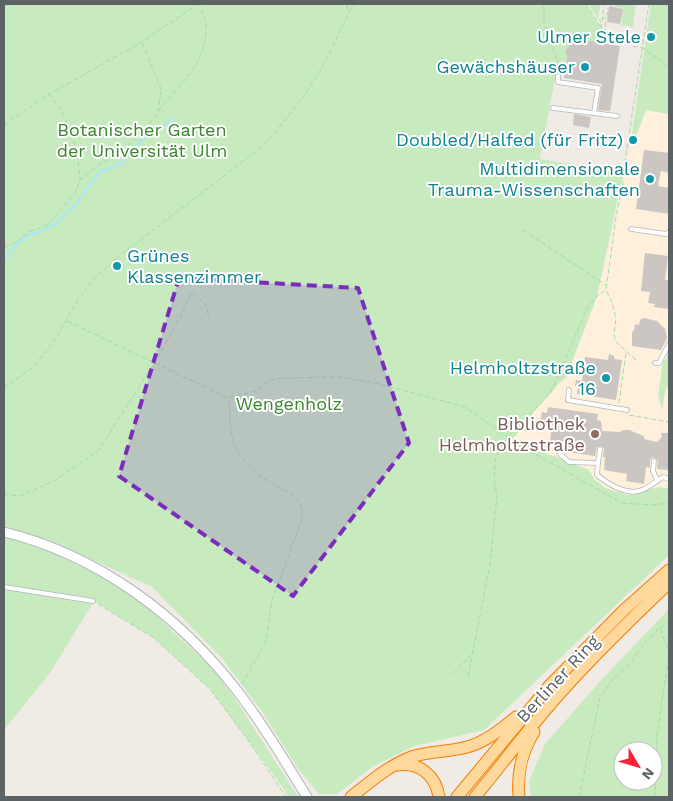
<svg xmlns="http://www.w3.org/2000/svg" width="673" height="801" font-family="'Work Sans',sans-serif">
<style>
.commercial{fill:#fff0db}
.green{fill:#c7eabf;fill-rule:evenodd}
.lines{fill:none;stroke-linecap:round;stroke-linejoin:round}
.stream{stroke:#a6e8ff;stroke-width:2}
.building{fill:#cbc6c1}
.service-casing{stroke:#b2b7ba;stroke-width:5.5}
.tertiary-casing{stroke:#b2b7ba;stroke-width:11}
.trunk-casing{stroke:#f57c00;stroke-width:13}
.path{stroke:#a1dda6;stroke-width:1;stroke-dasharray:5 2.5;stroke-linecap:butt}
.service{stroke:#fff;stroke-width:4}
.tertiary{stroke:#fff;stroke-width:9}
.trunk{stroke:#ffd89c;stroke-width:11}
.marked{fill:#7b2cbf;fill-opacity:0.2;stroke:#7b2cbf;stroke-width:4;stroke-dasharray:10 6;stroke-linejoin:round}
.culture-dot{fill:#0f9aa8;stroke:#fff;stroke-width:2}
.education-dot{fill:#8d6e63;stroke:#fff;stroke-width:2}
.labels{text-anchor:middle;stroke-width:4;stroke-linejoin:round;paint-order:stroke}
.culture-label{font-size:18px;fill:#0d838f;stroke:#fff;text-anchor:end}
.park-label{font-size:18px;fill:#39842d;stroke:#fff}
.education-label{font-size:18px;fill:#785e54;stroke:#fff;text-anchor:end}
.street-label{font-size:18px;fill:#5c6366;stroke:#fff}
</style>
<rect width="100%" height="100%" fill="#f0ebe5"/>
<!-- commercial -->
<polygon class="commercial" points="646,110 669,114 669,489 658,487 627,495 605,488 594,479 554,456 540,452 514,438 532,413 552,393 558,382 566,378 597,296 616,217 631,141 634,140"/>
<!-- green -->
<g class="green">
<path d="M 4,4 L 586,4 L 601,29 L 598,43 L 567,56 L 564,72 L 555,79 L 540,159 L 623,173 L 597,296 L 566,378 C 557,383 556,388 549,395 C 536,409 525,422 514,438 L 540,452 L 554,456 L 589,470 L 594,479 L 605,488 L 627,495 L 659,487 L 669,489 L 669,555 L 484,730 L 414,746 L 372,767 L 337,794 L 319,794 L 299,770 L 261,710 L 221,657 L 152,587 L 49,540 L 4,528 Z"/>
<polygon points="589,4 601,4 598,17 601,20 601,24"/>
<polygon points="608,4 636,4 633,27 621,25 623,8 608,5"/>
<polygon points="651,4 669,4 669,114 646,110 634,141 631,141"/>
<polygon points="669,350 669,387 666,387 662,410 658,395 663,361 666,359"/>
<polygon points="4,536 54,554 113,582 141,602 208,664 234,697 298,797 288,797 284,789 210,689 154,638 94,601 50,673 4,730"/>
<path d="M 669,609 L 669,797 L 531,797 L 529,781 L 545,744 L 603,678 ZM 623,751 L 653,751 L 653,781 L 623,781 Z"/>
</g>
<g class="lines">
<!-- stream -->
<polyline class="stream" points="4,259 18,243 28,235 40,232 54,225 76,204 100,172 121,163 144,137 165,125 172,118"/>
</g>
<!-- building -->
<g class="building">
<polygon points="609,6 623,9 620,24 607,22"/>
<polygon points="570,38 620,46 610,111 598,110 602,84 564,78 567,56 565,51 569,46"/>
<polygon points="574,114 591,117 589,128 573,125"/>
<polygon points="644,150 669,153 669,173 661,171 658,186 669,188 669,214 636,209"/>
<polygon points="645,253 668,256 665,280 669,280 669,309 654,307 655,304 648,303 650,292 641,291"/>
<polygon points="644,318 657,321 665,329 667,338 661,350 632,346 632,333 634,330 635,324 639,325 640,320"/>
<polygon points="609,354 614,356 614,359 622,360 616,400 577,394 578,386 575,386 576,380 582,381 585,357 608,360"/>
<polygon points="548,407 598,414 597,420 601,421 602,431 620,432 623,430 629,430 644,436 644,439 657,442 662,437 661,433 669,433 669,470 657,469 658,460 653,457 650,460 650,468 646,467 644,484 626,481 627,474 604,470 605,457 603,457 604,449 602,446 597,447 595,456 563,451 559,449 555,450 556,443 550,443 552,423 540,422 542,412 547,413"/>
</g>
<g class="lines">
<!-- service casing -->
<g class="service-casing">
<g id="service">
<polyline points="558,76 558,82 598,88 594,113"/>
<polyline points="553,108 617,116"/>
<polyline points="631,229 666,234 669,232"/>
<polyline points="655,363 659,363 669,344"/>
<polyline points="569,390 568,400 627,410"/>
<path d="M 559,453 L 569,462 L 598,463 L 597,475 C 608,484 627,496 642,490 C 650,487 656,481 663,477 L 669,479"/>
<polyline points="654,461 653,471 657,480"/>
<polyline points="598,463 600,449"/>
<polyline points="4,587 93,601"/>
</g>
</g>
<!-- tertiary casing -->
<g class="tertiary-casing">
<path id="tertiary" d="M 4,532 C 98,555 180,616 238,692 C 264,725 285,762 307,797"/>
</g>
<!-- trunk casing -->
<g class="trunk-casing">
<g id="trunk">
<path d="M 398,765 C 420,762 436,776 439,797"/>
<path d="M 351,797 C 370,782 388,766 411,757 C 429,751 449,752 467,747 C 486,742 501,729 516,717"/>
<polyline points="457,797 550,685 624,610 669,570"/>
<path d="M 475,797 C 504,762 531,725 562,691 C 596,653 632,618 669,583"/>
<path d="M 519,797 C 517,773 521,753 534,732"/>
</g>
</g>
<!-- path -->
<g class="path">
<polyline points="346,4 349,12"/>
<polyline points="544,4 544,23 559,66 559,71"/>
<polyline points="586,4 604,32"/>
<polyline points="607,17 608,8"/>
<polyline points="602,18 606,18 605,32"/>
<polyline points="601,29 604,5"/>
<polyline points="634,38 643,40"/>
<polyline points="604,44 606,33"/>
<polyline points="613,45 614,42 633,44"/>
<polyline points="633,46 643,48 669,67"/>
<path d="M 49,94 C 72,123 77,145 80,180"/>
<path d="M 158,111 C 180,85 207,63 206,26 C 206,19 201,10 199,4"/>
<polyline points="4,125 49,94 142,42 198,4"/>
<polyline points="523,230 606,285"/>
<polyline points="4,247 15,243 29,232 48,225 75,193 80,180 89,172 124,149 143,132 158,112 161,89 142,42"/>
<polyline points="67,321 228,398"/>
<polyline points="636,360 616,342 614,335 616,319 612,302 606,290 616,217 623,183 622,181 649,4"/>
<path d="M 4,388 L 31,369 L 53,343 L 78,300 L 94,278 L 118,257 L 263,146 C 286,120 308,93 325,62 C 335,43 343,23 354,4"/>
<polyline points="619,403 626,352"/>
<polyline points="629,415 669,422"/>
<polyline points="4,494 20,496 54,481 98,451 155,362 181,316 192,292 206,305 209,319"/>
<polyline points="98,604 154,638 210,689 248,740 286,797"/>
<polyline points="660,628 669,622"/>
<polyline points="452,674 473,653"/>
<polyline points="468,677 490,564 497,496 494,479 496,456 509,436 551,392 587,309 597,296 606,290"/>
<path d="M 242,684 L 266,641 L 272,600 L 302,519 C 303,511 301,503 295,497 C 290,492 281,489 275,485 C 262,478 248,468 240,455 C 228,438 231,418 229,398 L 255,391 L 268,381 L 281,378 L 340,377 L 380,384 L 465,407 L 519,445 L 622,503 L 653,505 L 669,503"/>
<polyline points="579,797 600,697 613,679 630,663 648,639 660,628 669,652"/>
<polyline points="655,797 657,734 669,655"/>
</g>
<!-- service -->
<use href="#service" class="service"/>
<!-- tertiary -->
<use href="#tertiary" class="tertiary"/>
<!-- trunk -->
<use href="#trunk" class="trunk"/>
</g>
<!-- marked area -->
<path class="marked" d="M 179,278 L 358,288 L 409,443 L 293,596 L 119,476 Z"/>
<!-- markers -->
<g class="culture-dot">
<circle cx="651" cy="37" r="5"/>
<circle cx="585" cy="67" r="5"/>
<circle cx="633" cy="140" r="5"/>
<circle cx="650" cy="179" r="5"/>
<circle cx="117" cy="266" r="5"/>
<circle cx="606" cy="378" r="5"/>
</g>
<circle class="education-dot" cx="595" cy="434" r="5"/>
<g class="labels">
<!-- culture labels -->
<g class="culture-label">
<text x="641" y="43">Ulmer Stele</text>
<text x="575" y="73">Gewächshäuser</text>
<text x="623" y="146">Doubled/Halfed (für Fritz)</text>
<text x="640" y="175">Multidimensionale<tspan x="640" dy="21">Trauma-Wissenschaften</tspan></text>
<text x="127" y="262" text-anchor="start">Grünes<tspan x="127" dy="21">Klassenzimmer</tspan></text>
<text x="596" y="374">Helmholtzstraße<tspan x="596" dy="21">16</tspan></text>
</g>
<!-- park labels -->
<g class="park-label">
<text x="142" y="136">Botanischer Garten<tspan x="142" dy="21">der Universität Ulm</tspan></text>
<text x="289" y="410">Wengenholz</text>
</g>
<!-- education labels -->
<g class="education-label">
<text x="585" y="430">Bibliothek<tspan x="585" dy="21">Helmholtzstraße</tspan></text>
</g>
<!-- street labels -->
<g class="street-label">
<text transform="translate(558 679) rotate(-47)" y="6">Berliner Ring</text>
</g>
</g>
<!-- border -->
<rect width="673" height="801" fill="none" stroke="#5c6366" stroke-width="10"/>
<!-- north arrow -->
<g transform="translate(638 766) rotate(128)"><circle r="24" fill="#ffffff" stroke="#bec1c2"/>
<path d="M0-4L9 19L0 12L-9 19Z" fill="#f82339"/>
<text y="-8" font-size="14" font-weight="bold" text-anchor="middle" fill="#5c6366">N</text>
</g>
</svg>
